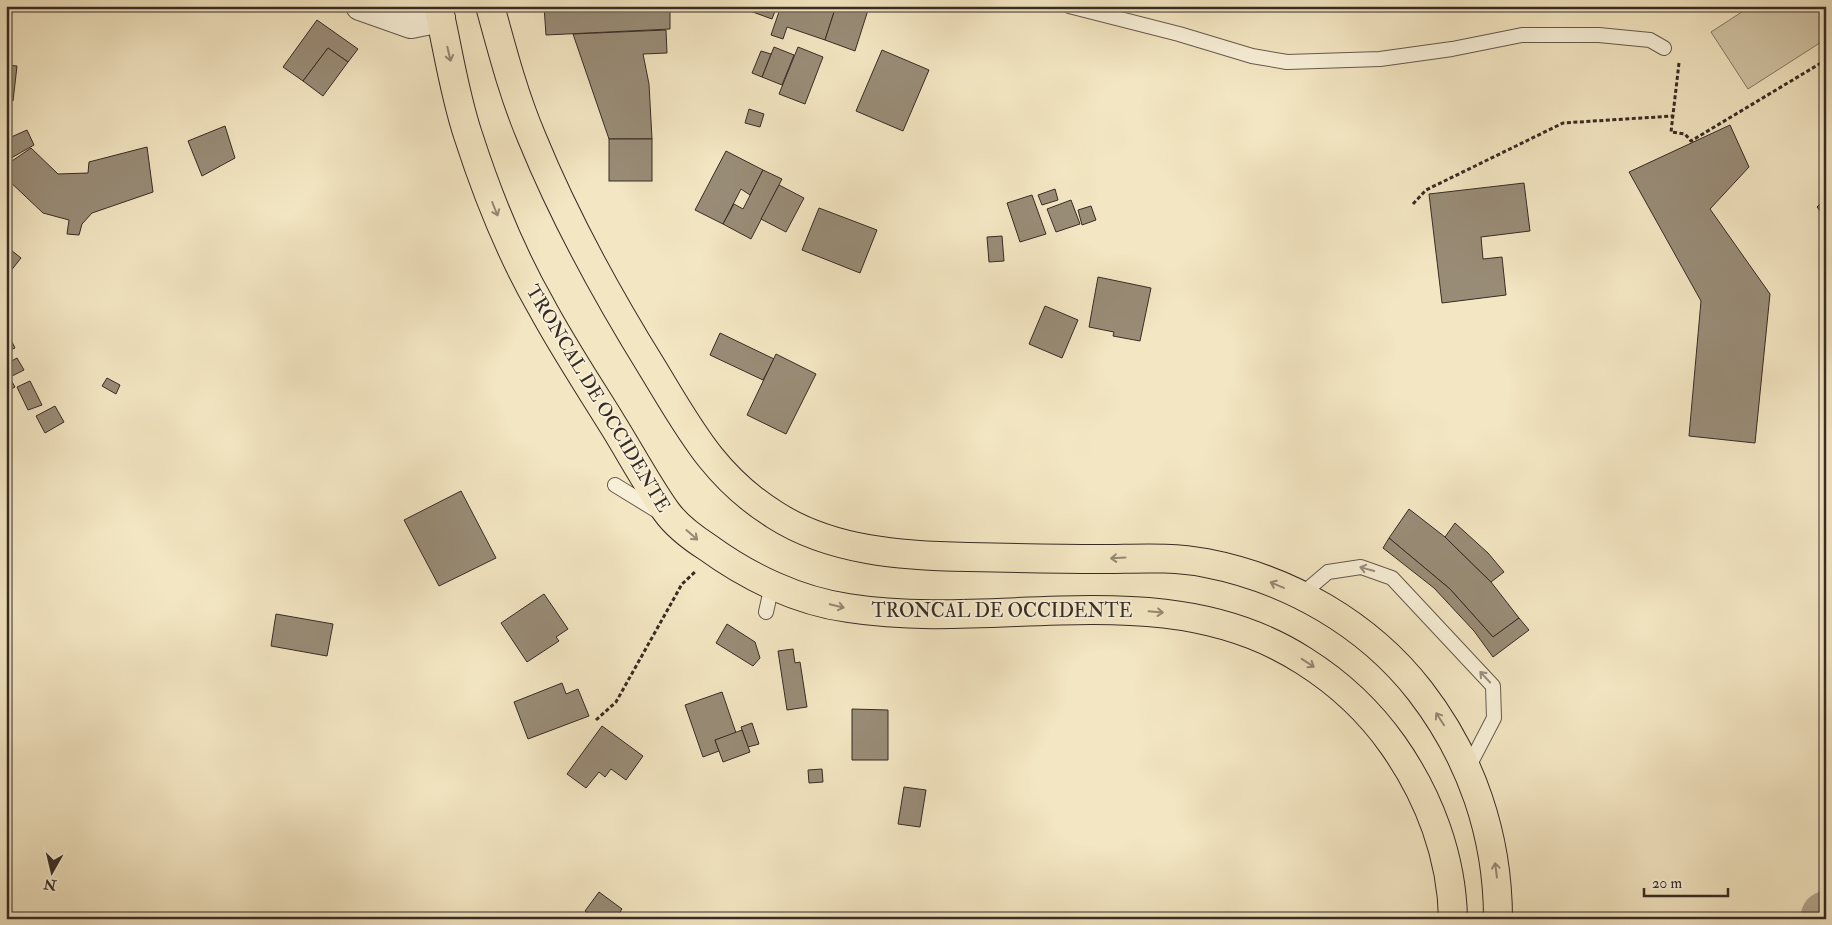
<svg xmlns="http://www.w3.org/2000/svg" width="1832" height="925" font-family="'IM FELL Double Pica',serif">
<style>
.green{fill:#d3c6a7;stroke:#857866}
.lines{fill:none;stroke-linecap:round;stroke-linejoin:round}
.river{stroke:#b3a68d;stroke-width:50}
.building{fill:#998c77;stroke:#372b25}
.lane-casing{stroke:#665a4c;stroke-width:16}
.street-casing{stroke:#665a4c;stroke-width:30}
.highway-casing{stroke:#372b25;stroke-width:30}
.path{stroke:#372b25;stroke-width:3;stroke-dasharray:4 2.5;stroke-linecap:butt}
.lane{stroke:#f7efd7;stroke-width:14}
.street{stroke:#f7efd7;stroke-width:28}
.highway{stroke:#f3e6c2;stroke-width:28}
.oneway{stroke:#958874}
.oneway2{stroke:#978d7e}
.labels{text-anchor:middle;stroke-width:4;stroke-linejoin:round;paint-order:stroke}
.street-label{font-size:19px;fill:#372b25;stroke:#f7efd7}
</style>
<rect width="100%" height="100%" fill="#f3e6c2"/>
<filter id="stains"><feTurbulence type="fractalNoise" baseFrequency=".004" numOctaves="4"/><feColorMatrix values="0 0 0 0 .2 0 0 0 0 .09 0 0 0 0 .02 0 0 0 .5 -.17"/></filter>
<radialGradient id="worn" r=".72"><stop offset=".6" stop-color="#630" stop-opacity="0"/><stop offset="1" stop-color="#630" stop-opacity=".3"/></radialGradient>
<!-- green -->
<polygon class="green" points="1751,6 1821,6 1826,14 1826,39 1748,89 1711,32"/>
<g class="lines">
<!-- river -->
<polyline class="river" points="1825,919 1826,916"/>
</g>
<!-- building -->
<g class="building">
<polygon points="544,6 670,6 670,29 546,35"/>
<polygon points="752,6 777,6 772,19 750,11"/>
<polygon points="781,6 836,6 825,40 787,27 783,39 771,35"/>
<polygon points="836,6 856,6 868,10 855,51 825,40"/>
<polygon points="317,20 358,49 348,62 328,48 303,81 283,67"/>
<polygon points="666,30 667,53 643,54 649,84 652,139 609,139 573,34"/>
<polygon points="774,47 794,55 782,85 762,77"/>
<polygon points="798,47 823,57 805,104 779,94"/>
<polygon points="328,48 348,62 323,96 303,81"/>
<polygon points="882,50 929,70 903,131 856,111"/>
<polygon points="761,51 771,54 762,77 752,73"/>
<polygon points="6,65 17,66 13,101 6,101"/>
<polygon points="749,109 764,114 760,127 745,123"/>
<polygon points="1730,125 1749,167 1710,209 1770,294 1755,443 1689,436 1701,301 1629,172"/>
<polygon points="225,126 235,158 202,176 188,141"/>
<polygon points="27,130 34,145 6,161 6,134 9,138"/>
<rect x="609" y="139" width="43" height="42"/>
<polygon points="147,147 153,192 92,213 82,224 79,235 67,234 69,220 43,213 6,178 6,165 31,148 58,174 88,173 89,162"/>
<polygon points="726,151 763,170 750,195 741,189 723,224 695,210"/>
<polygon points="763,170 782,179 751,239 723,224 734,204 743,209"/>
<polygon points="1524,183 1530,231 1481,237 1483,259 1502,257 1506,295 1442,303 1429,194"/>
<polygon points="779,185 804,198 786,232 761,219"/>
<polygon points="1055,189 1058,200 1042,205 1038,195"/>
<polygon points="1032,195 1046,234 1020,242 1007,203"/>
<polygon points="1826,198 1826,218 1817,207"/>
<polygon points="1071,200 1080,224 1056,232 1047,209"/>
<polygon points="1091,206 1096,220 1082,225 1078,210"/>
<polygon points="819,208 877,230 860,273 802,250"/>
<polygon points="1002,236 1004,261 989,262 987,237"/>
<polygon points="6,246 21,258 6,277"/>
<polygon points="1098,277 1151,288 1140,341 1113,336 1114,332 1089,327"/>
<polygon points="1045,306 1078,320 1062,358 1029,344"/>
<polygon points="6,330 15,348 6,352 8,356 6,357"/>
<polygon points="720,333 774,359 763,380 710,355"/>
<polygon points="776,354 816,374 786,434 747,415"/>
<polygon points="17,358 24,370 10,377 6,364"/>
<polygon points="6,371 15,387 6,392"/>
<polygon points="107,378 120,385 116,394 102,386"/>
<polygon points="30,381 42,405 28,410 17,387"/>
<polygon points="55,406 64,422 45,433 36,416"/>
<polygon points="461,491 496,558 439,586 404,520"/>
<polygon points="1409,509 1445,537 1491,582 1519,618 1493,637 1450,589 1389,538"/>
<polygon points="1455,523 1488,553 1504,572 1491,582 1445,537"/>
<polygon points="1389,538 1450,589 1493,637 1519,618 1529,630 1493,657 1474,631 1434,588 1383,548"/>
<polygon points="544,594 568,629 556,637 559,641 527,662 501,623"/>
<polygon points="276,614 333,624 327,656 271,646"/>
<polygon points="727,624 755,642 760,658 753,666 716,643"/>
<polygon points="793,649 795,663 800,662 807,707 787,710 778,651"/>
<polygon points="562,683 566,694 578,689 589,716 528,739 514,702"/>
<polygon points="722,692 736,733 715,740 719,751 703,757 685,705"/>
<polygon points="852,709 888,710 888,760 852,760"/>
<polygon points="752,723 759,744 748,747 741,727"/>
<polygon points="602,726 643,756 626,780 611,769 605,777 599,772 586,788 567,774"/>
<polygon points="742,730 750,752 723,762 715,740"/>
<polygon points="822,769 823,782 809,783 808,770"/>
<polygon points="904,787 926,790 920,827 898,824"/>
<polygon points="599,892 622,909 615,919 596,919 585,911"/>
</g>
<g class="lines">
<!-- lane casing -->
<g class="lane-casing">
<g id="lane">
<polyline points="1069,6 1179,34 1252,56 1287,62 1380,59 1452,49 1522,35 1599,35 1650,40 1664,48"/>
<polyline points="615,485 659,512"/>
<polyline points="1301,595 1328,572 1361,567 1392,578 1493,686 1494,718 1468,768"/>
<polyline points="766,612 772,585"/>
</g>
</g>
<!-- street casing -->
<g class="street-casing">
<polyline id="street" points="360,6 411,24 441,18"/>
</g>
<!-- highway casing -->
<g class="highway-casing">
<g id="highway">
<path d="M 438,6 C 448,49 454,93 468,135 C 487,194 510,252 541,306 C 563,347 589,386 613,425 C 631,454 647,484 666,511 C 676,525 693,538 707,547 C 748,577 798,601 848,608 C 1000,632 1166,572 1304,661 C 1339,683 1369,711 1393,745 C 1429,796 1452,857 1453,919"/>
<path d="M 490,6 C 502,50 514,96 532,138 C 565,219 607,295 653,369 C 689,428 714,477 775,515 C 831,551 903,556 968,557 C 1011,558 1055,559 1099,559 C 1135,559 1170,556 1206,563 C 1289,579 1368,624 1420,691 C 1471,757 1498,835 1498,919"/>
</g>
</g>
<!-- path -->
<g class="path">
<polyline points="1679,63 1671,132 1685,134 1691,141 1826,60"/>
<polyline points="1413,204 1426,190 1563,123 1673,116"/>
<polyline points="596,720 616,702 682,584 695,572"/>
</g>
<!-- lane -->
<use href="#lane" class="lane"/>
<!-- street -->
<use href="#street" class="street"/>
<!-- highway -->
<use href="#highway" class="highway"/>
</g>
<!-- one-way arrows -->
<defs><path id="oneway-shaft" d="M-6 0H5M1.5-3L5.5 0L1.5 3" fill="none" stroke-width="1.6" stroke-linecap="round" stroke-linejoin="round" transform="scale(1.25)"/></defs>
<g class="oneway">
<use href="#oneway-shaft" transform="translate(449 54) rotate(77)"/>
<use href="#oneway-shaft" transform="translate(495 209) rotate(68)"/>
<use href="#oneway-shaft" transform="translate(692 535) rotate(41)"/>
<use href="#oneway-shaft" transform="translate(1118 558) rotate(177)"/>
<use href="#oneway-shaft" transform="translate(1277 585) rotate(-157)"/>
<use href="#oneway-shaft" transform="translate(837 606) rotate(14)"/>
<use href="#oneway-shaft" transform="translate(1156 612) rotate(5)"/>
<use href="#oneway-shaft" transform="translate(1308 663) rotate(33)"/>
<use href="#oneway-shaft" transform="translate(1440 719) rotate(-123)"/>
<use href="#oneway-shaft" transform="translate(1496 870) rotate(-97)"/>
</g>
<g class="oneway2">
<use href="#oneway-shaft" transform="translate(1367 569) rotate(-165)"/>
<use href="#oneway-shaft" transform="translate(1485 677) rotate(-133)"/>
</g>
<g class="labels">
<!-- street labels -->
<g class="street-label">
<text transform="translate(599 398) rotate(59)" y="7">TRONCAL DE OCCIDENTE</text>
<text x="1002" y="617">TRONCAL DE OCCIDENTE</text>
</g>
</g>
<!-- margin -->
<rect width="1832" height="925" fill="none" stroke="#f3e6c2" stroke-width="25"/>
<rect x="8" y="8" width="1817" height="910" fill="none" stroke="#372b25" stroke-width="2.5"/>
<rect x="12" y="12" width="1807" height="900" fill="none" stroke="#372b25"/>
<!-- north arrow -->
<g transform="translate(52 872) rotate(188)" stroke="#f7efd7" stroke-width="4" paint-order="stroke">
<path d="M0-4L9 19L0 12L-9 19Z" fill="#372b25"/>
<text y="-8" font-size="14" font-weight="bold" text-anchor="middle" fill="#372b25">N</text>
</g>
<!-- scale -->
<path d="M1644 888v8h84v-8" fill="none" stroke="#372b25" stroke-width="2.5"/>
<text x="1652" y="888" font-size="15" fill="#372b25" stroke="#f7efd7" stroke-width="4" paint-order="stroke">20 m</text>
<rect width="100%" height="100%" filter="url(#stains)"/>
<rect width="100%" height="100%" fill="url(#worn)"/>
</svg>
